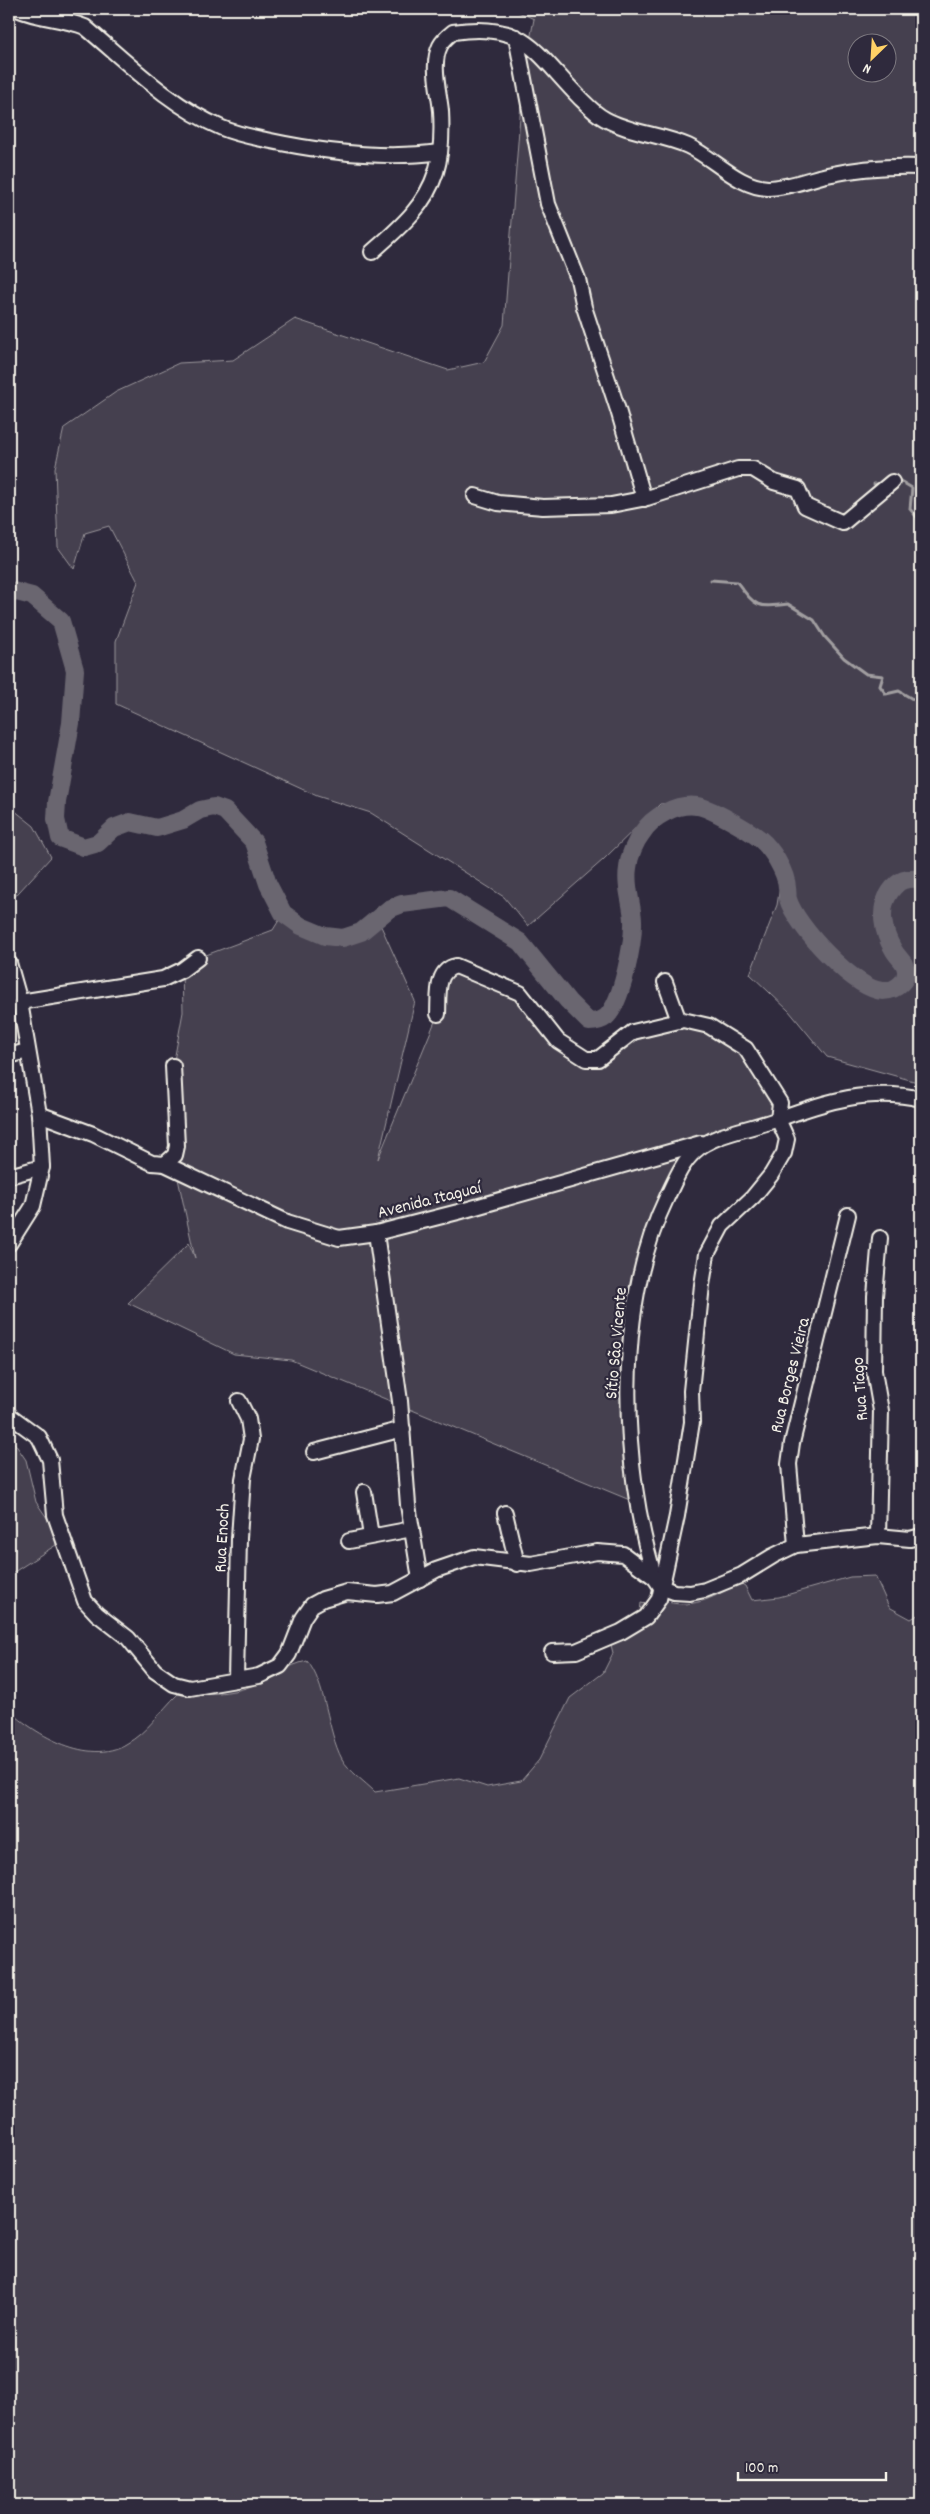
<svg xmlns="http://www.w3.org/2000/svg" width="930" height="2514" font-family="Dekko,sans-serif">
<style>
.green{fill:#454050;stroke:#9c989c;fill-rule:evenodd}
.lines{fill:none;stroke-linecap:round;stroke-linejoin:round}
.stream{stroke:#a19ea0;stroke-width:3}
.river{stroke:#6a6670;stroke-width:18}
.minor-casing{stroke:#f4f1e8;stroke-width:18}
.minor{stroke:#2f2a3d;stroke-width:14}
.labels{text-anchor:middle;stroke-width:4.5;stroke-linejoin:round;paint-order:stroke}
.street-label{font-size:18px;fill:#f4f1e8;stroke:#2f2a3d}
</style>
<rect width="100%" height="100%" fill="#2f2a3d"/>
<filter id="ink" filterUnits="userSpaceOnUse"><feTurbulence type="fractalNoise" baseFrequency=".02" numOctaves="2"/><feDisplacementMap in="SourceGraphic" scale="10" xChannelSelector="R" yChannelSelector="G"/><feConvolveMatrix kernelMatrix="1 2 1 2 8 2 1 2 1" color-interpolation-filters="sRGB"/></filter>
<g filter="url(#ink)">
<!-- green -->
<g class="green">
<path d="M 512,9 L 921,9 L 921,1083 L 827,1057 L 789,1011 L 750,974 L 777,905 L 781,880 L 760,840 L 688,802 L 660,804 L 603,860 L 528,926 L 504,897 L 371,813 L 317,796 L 116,704 L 116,641 L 138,582 L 109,526 L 85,533 L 74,569 L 58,547 L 55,468 L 64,428 L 116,392 L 179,363 L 233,360 L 295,319 L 448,370 L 484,362 L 504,325 L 523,77 L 534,19 ZM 858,42 L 888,42 L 888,72 L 858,72 Z"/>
<polygon points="9,806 34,826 51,857 9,903"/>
<polygon points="375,913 415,1001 378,1159 438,1014 440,983 456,966 520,993 585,1059 633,1032 698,1022 746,1049 780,1103 762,1126 709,1140 683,1164 654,1224 627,1404 637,1503 291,1360 234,1354 128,1303 189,1243 195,1258 177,1174 173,1066 183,1012 182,970 198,958 273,930 281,917 324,939 343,938"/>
<polygon points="9,1435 26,1460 36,1502 56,1531 56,1545 14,1572 9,1580"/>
<path d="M 875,1576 L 889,1607 L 911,1619 L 921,1613 L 921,2505 L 9,2505 L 9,1710 C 36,1735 89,1766 126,1744 C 148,1732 160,1711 178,1694 C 203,1694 231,1695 254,1685 C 272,1677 288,1665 307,1661 C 326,1683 327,1731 342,1759 C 349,1771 365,1782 375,1792 L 459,1778 L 487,1787 L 521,1781 L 539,1760 L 570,1698 L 603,1673 L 613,1653 L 610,1641 L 638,1631 L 641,1603 L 660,1607 L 667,1602 C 696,1609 715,1596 740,1583 L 745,1586 L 752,1600 L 779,1597 L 850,1577 Z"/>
</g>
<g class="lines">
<!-- stream -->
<g class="stream">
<polyline points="895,480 897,479 912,488 910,509 921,522"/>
<polyline points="874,484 883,484"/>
<polyline points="921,540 918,548 921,551"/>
<path d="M 711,580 L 737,582 C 756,607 756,608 788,604 L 814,620 L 825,637 L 844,658 L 866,674 L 883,676 L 880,686 L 886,694 L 899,691 L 921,704"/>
</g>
<!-- river -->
<path class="river" d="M 9,590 L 32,596 L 61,621 L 75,670 L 71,723 L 57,802 L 56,819 L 60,838 L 84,847 L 98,843 L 114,828 L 130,822 L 157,828 L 183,820 L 200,810 L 214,807 L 225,811 L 254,842 L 268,884 L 283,913 L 301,926 L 325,936 L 343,938 L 361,932 L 389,909 L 402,904 L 449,898 L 520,942 L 568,1001 L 589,1022 C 596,1022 601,1021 606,1017 C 622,1003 634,941 633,920 C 632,902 625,886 628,868 C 629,856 635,842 642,833 C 653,816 677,803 697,806 C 709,807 750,831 760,839 C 766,844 773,853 777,860 C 781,867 787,880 787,888 C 788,892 787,896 788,899 C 795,925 855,990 883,991 C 896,991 912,979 904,964 C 901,959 896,955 893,949 C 883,932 878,909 890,892 C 899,879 906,878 921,879"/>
<!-- minor casing -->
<g class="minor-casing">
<g id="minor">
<path d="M 17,9 C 39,19 63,18 85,27 C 128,63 170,106 222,128 C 236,134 252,137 266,140 C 322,152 383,160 440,152"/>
<polyline points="516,37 548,204 578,279 584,307 618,410 644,499"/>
<path d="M 372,252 C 398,229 425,207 436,172 C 442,153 442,130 441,111 C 439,91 431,64 440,46 C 443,40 448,36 453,32 C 525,21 535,52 579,97 C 587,105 595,114 605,119 C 630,133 661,134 688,146 C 714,158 738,187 768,188 C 788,188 808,179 827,175 C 859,168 889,166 921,167"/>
<polyline points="475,496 498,503 543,507 611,505 647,498 738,469 753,469 774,482 798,489 805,506 843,523 892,482"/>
<polyline points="9,963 20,1002 39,1114 42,1167 33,1206 9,1244"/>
<polyline points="665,982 679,1021"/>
<polyline points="20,1002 163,979 182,970 198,958"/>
<path d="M 438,1014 C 439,997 435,970 456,966 L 520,993 L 558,1041 L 586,1059 L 598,1059 L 633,1032 L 683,1020 L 709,1026 L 746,1049 L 780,1103 L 778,1119 C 753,1129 713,1133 694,1152 C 681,1164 675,1181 667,1197 C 615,1305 620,1465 655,1578"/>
<polyline points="9,1056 27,1051"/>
<polyline points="39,1114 93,1134 152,1163 165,1164 175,1155 177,1146 173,1066"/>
<polyline points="165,1164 287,1222 339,1238 376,1233 458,1212 701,1143"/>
<polyline points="9,1176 42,1167"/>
<polyline points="376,1233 400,1401 408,1505 420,1579"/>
<polyline points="9,1415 39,1437 50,1460 55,1515 85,1601 97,1614 128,1638 155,1671 174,1684 190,1688 259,1676 280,1666 289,1654 303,1618 312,1605 323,1599 347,1592 377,1595 393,1593 436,1570 474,1557 531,1564 597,1552 623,1554 655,1578 661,1587 674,1592 690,1593 705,1590 742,1575 773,1556 796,1545 878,1536 910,1539 921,1536"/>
<polyline points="314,1452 403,1429"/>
<polyline points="364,1492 371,1536"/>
<polyline points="505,1513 517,1564"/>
<polyline points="878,1536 881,1411 874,1371 875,1296 880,1238"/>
<polyline points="349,1541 412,1529"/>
<polyline points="796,1545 789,1464 792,1443 848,1215"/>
<path d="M 552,1652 L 576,1651 L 621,1632 L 646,1617 L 659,1599 L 677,1516 L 692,1422 L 691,1391 L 702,1285 L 707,1254 L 722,1226 L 753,1197 L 771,1175 L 784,1153 L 787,1139 L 778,1119 C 824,1102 871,1087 921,1099"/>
<polyline points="236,1679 239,1538 243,1479 251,1439 248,1419 239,1401"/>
</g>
</g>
<!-- minor -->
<use href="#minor" class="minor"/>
</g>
</g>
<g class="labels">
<!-- street labels -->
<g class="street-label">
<text transform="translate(429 1199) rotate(-14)" y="6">Avenida Itaguaí</text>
<text transform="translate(615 1343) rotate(-85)" y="6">Sítio São Vicente</text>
<text transform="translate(789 1375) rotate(-76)" y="6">Rua Borges Vieira</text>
<text transform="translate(859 1389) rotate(-94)" y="6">Rua Tiago</text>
<text transform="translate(221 1538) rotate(-87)" y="6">Rua Enoch</text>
</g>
</g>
<!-- margin -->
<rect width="930" height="2514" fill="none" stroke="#2f2a3d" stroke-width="30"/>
<rect x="15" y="15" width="900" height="2484" fill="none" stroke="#f4f1e8" stroke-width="2" filter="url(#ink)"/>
<!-- north arrow -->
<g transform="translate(872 58) rotate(205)"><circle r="24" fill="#2f2a3d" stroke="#7e7a81"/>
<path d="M0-4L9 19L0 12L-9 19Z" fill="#ffd166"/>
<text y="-8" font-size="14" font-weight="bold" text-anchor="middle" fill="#f4f1e8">N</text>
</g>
<!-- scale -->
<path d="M738 2472v8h148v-8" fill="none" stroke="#f4f1e8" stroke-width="2.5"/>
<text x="745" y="2472" font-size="15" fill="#f4f1e8" stroke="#2f2a3d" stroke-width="4" paint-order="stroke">100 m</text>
</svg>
